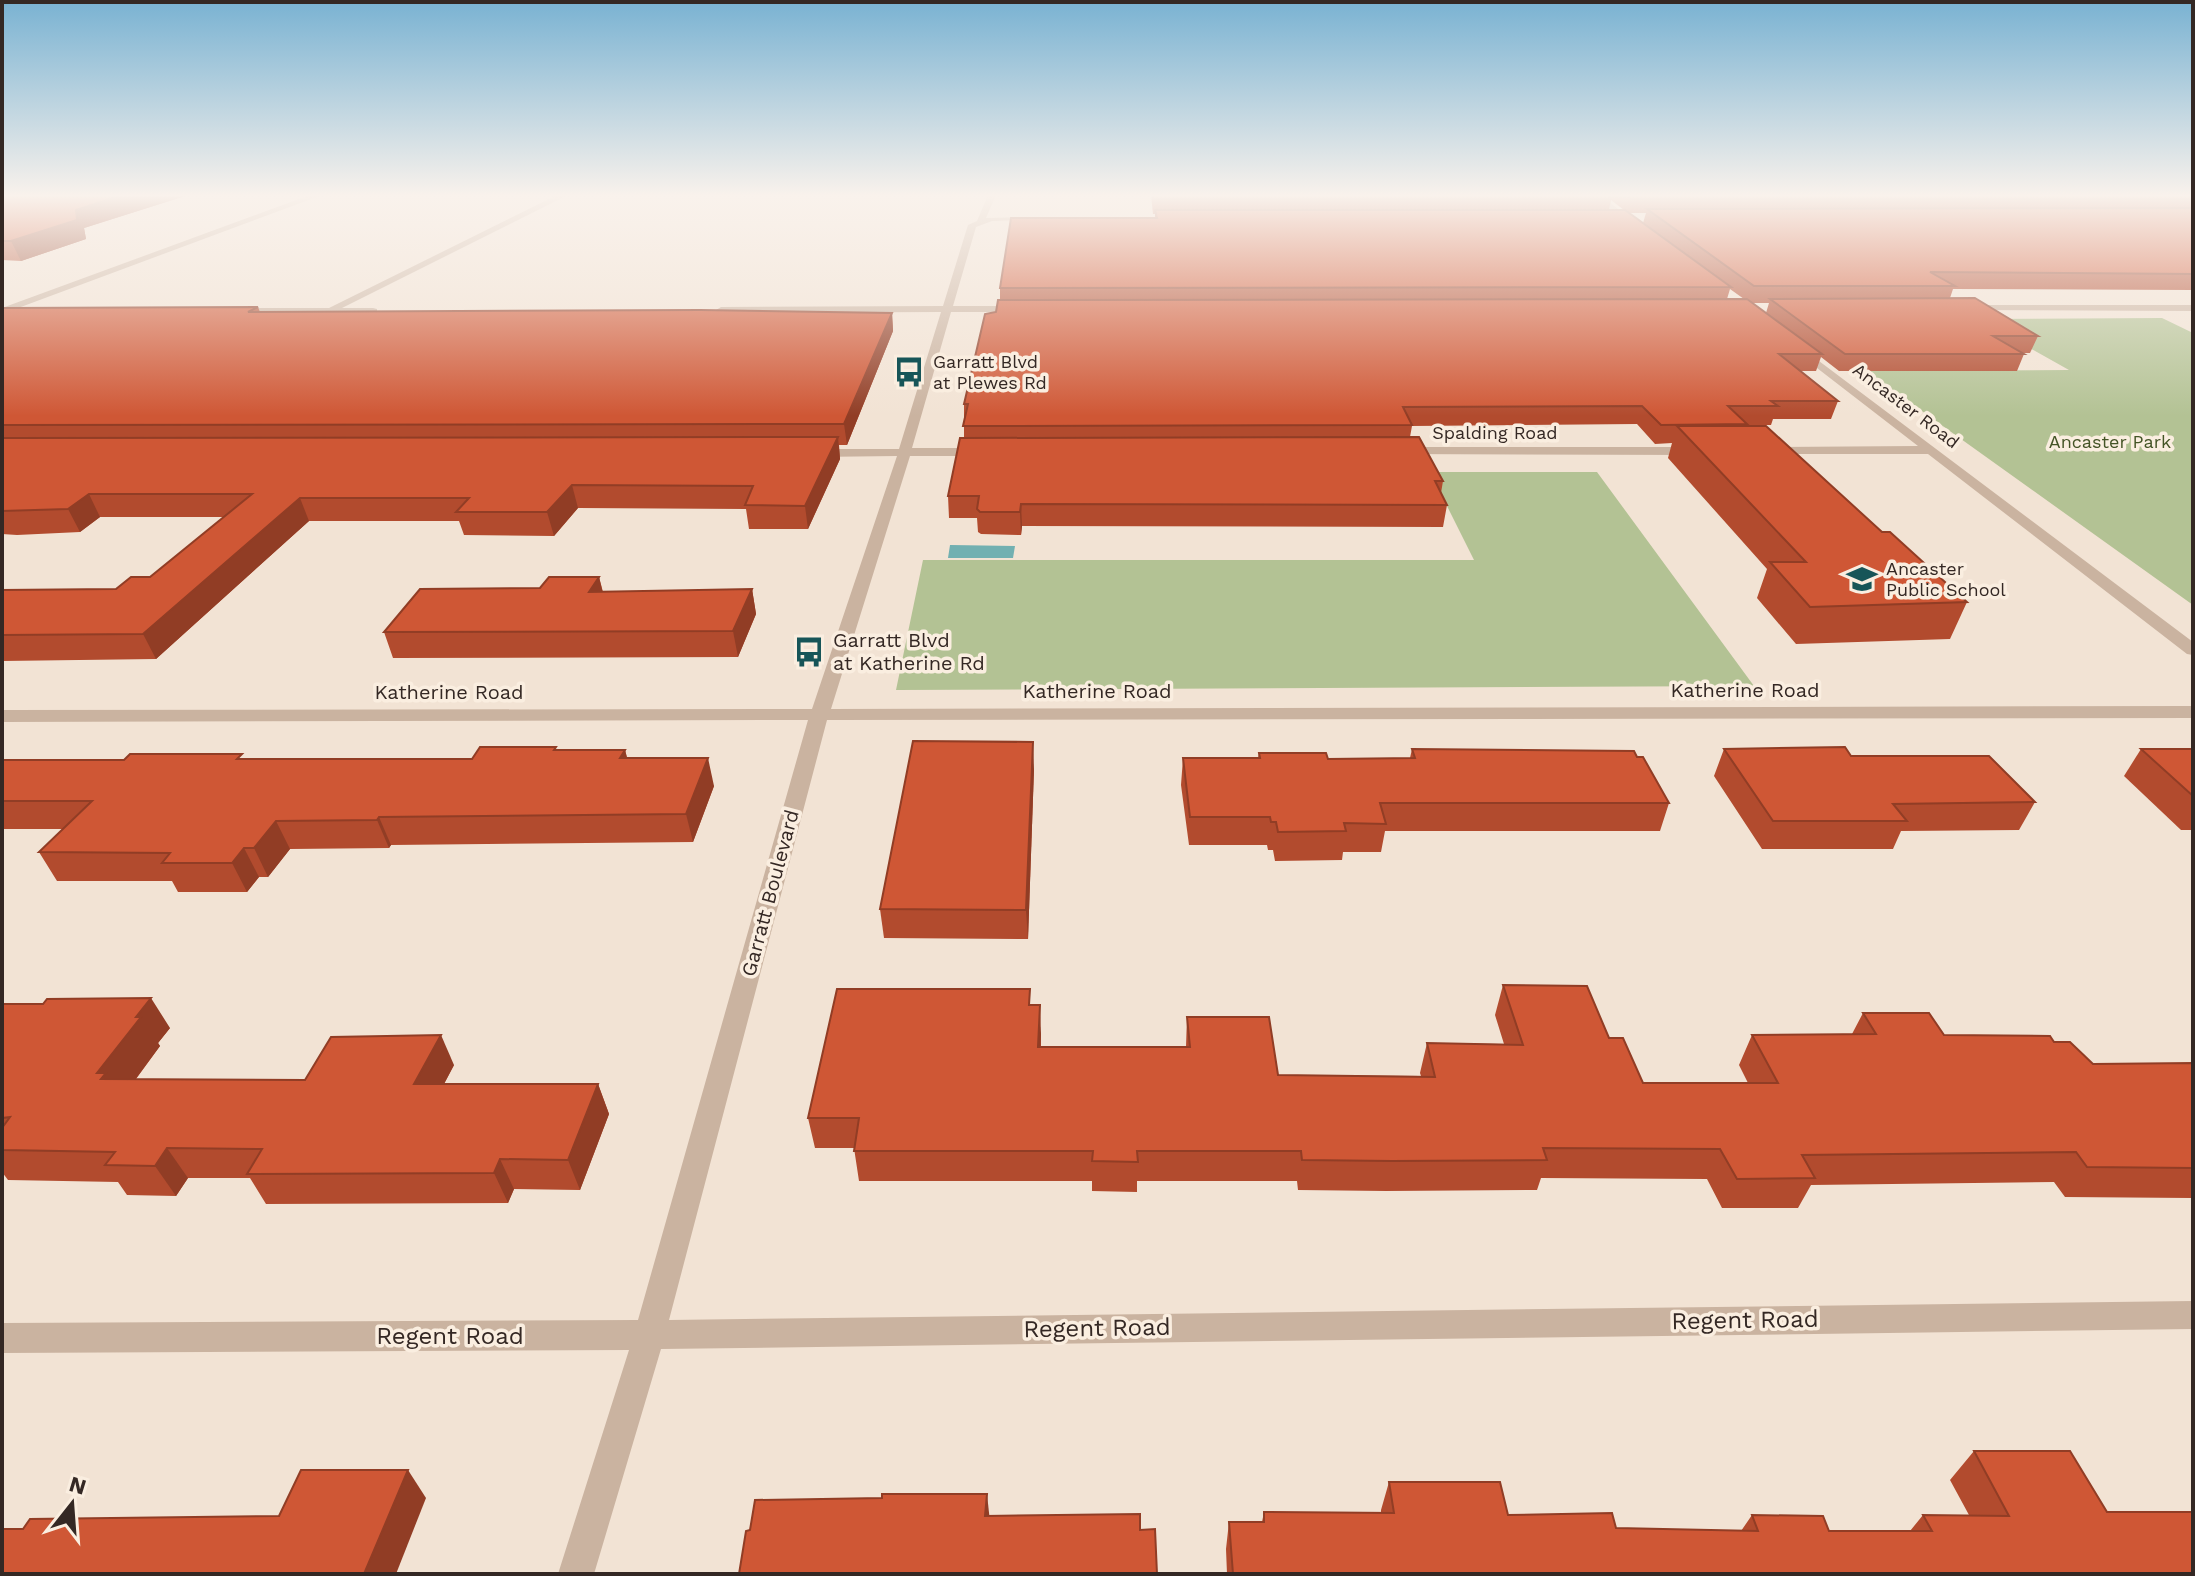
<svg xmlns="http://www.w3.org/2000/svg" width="2195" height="1576" font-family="'Work Sans',sans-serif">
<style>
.green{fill:#b3c294}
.water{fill:#72b0b1}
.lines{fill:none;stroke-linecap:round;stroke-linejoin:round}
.minor{fill:#cab3a0;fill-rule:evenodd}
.wall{fill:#b24b2e;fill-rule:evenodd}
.shaded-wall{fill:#913d25}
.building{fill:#cf5735;stroke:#913d25;stroke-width:2}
.labels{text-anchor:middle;stroke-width:7;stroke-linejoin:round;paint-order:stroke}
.far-poi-label{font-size:18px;fill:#342824;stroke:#faeee0;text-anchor:start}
.far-street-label{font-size:18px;fill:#342824;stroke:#faeee0}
.far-park-label{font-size:18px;fill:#445426;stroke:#faeee0}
.poi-label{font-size:20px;fill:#342824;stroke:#faeee0;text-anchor:start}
.street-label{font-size:20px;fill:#342824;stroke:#faeee0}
.near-street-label{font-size:24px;fill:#342824;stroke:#faeee0}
</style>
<rect width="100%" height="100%" fill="#f2e3d4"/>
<!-- green -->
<g class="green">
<polygon points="2162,318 2193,333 2193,605 1866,371 2069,370 1978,319"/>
<polygon points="1430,472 1597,472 1754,686 896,690 923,560 1474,560"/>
</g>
<!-- water -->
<polygon class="water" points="950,545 951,545 1015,546 1013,558 948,558"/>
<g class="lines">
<!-- minor -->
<g class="minor">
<polygon points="310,195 322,195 2,314 2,308"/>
<polygon points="557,195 568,195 342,308 373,308 377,309 377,313 233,314 228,311 233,308 329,308"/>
<polygon points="988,195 996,195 986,218 1037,217 1041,219 992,221 976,227 953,306 1021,306 1026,309 1021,312 951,312 912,448 983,448 990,452 983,456 910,456 831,709 2193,706 2193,718 827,720 669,1320 2193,1301 2193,1329 661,1349 594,1574 558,1574 629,1350 2,1353 2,1323 638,1320 808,720 2,722 2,710 812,709 897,456 815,457 808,453 815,449 899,449 941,312 721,313 716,310 721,307 943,306 968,225 977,221"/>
<polygon points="1590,195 1600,195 1640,226 1633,228"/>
<polygon points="1965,305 2193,305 2193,311 1961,310 1960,308"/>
<polygon points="1799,346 2193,642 2193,655 2187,654 1928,454 1762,454 1762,448 1767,447 1918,446 1795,351 1795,347"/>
<polygon points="1399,447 1695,447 1702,451 1695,455 1394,454 1394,448"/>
</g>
</g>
<!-- wall -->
<g class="wall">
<polygon points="2,195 185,195 185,196 84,228 86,239 21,261 2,260"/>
<path d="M 1151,195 L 2193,195 L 2193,290 L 1953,289 L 1950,298 L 2038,336 L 2030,353 L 2022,353 L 2024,354 L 2017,371 L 1839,371 L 1821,357 L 1816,371 L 1801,371 L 1838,401 L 1831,419 L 1773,419 L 1771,425 L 1747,425 L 1747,426 L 1882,532 L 1967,602 L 1950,639 L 1796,644 L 1757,598 L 1767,569 L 1668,458 L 1672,443 L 1655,444 L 1637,424 L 1412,426 L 1410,437 L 1443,481 L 1441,493 L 1447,505 L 1443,527 L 1022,526 L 1021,535 L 981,534 L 978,532 L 977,518 L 949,518 L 948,496 L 964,438 L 964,404 L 1000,300 L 1000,288 L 1155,218 L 1155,214 L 1153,214 ZM 1611,200 L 1624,210 L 1609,210 ZM 1629,213 L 1646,213 L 1643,223 ZM 1730,289 L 1744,299 L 1727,299 ZM 1752,303 L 1769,303 L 1766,313 Z"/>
<polygon points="258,307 260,312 892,313 893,331 847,445 839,445 840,459 808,529 749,529 746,509 578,508 554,536 464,535 459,521 309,521 156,659 2,661 2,590 116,589 150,577 224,517 100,517 80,532 17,535 2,534 2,308"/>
<polygon points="599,577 603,592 752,589 756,614 738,657 393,658 384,632 540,588"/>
<polygon points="1412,749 1637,757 1669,803 1660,831 1385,831 1381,852 1343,852 1342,860 1275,861 1273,850 1268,850 1267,845 1189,845 1181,785 1183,758 1258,758 1259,753 1328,759 1410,758"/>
<polygon points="1724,749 1851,756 2035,802 2019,830 1901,831 1893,849 1762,849 1714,776"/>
<polygon points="2141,749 2193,749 2193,830 2181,830 2124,776"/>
<polygon points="557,750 625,750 627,758 714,786 693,842 391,845 389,848 290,849 268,877 259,877 247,892 178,892 172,881 57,881 39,852 63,829 2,829 2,760 472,759"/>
<polygon points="1034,769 1028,939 884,938 880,909"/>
<polygon points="1503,985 1609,1038 1643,1083 1748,1083 1739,1065 1752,1035 1852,1034 1863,1013 1944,1035 2054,1042 2093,1064 2193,1063 2193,1200 2191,1198 2065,1197 2054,1182 1811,1185 1798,1208 1722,1208 1707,1179 1541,1178 1537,1190 1386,1191 1298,1190 1297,1181 1137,1181 1137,1192 1092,1191 1092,1181 859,1181 854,1148 815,1148 808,1118 1031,1005 1041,1034 1041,1047 1186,1047 1187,1017 1278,1075 1421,1076 1420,1073 1427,1043 1504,1044 1495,1015"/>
<polygon points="2,1004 170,1028 158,1043 160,1046 136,1079 305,1080 454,1065 444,1084 598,1084 609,1114 580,1190 514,1189 508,1203 266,1204 250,1178 188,1178 176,1196 127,1195 118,1182 8,1180 2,1172"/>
<polygon points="1974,1451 2107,1512 2193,1574 1227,1574 1226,1549 1229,1522 1262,1522 1264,1512 1381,1513 1381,1510 1389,1482 1508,1515 1616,1528 1741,1531 1752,1515 1829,1531 1910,1531 1923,1515 1969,1515 1950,1480"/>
</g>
<!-- shaded-wall -->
<g class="shaded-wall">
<polygon points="122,195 185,196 84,228 86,239 21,261 11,241 76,210"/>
<polygon points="892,313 893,331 847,445 844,424"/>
<polygon points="838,437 840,459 808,529 805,506"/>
<polygon points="572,485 578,508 554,536 547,512"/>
<polygon points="89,494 100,517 80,532 68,509"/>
<polygon points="300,498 309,521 156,659 143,634"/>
<polygon points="1021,504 1022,526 1021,535 1020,512"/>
<polygon points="599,577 605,602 589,592"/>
<polygon points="752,589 756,614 738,657 733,631"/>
<polygon points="1033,742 1034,769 1028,939 1026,910"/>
<polygon points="625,750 632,777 620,758"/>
<polygon points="708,758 714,786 693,842 686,814"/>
<polygon points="379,817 391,845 389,848 377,820"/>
<polygon points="276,821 290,849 268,877 254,848"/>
<polygon points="244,848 259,877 247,892 232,863"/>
<polygon points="151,998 170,1028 158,1043 160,1046 123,1096 97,1073 136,1017"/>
<polygon points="1040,1005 1041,1034 1039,1077 1038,1047"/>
<polygon points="441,1035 454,1065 428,1114 414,1084"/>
<polygon points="598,1084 609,1114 580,1190 568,1160"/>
<polygon points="167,1148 188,1178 176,1196 155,1166"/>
<polygon points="500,1159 514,1189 508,1203 494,1173"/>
<polygon points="408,1470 426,1498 396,1574 364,1574"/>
<polygon points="987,1494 990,1522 985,1516"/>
</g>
<!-- building -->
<g class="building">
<polygon points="2,195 122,195 76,210 77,220 11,241 2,241"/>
<polygon points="1153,195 1607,195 1611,199 1153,199"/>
<polygon points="1627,195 2193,195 2193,199 1631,199"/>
<polygon points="2193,208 2193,274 1930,272 1955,286 1754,286 1647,209"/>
<polygon points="1155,210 1625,210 1731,287 1000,288 1011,218 1157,218"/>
<polygon points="1975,298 2038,336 1993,336 2024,354 1845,354 1770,299"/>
<polygon points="1747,299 1822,354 1779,354 1838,401 1771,401 1778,406 1728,406 1747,424 1661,425 1642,406 1403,407 1412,425 963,426 968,404 964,404 985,314 996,312 998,300"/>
<polygon points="258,307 248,312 700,310 892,313 844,424 2,425 2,308"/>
<polygon points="1677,426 1766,426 1882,532 1890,532 1967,602 1810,607 1770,562 1806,562"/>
<polygon points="838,437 805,506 745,505 753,486 572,485 547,512 456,512 469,498 300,498 143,634 2,635 2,590 116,589 131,577 150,577 252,494 89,494 68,509 2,511 2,438"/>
<polygon points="1419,437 1443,481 1435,481 1447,505 1021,504 1020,512 980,512 977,509 979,496 948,496 960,438"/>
<polygon points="549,577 599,577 589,592 752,589 733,631 384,632 420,589 540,588"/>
<polygon points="913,741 1033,742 1026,910 880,909"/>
<polygon points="480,747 556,747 554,750 625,750 620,758 708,758 686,814 379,817 377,820 276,821 254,848 244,848 232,863 162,863 170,853 39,852 92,801 2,801 2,760 124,760 130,754 242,754 237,759 472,759"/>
<polygon points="1845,747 1851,756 1989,756 2035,802 1893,804 1907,821 1773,821 1724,749"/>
<polygon points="1412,749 1634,751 1637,757 1643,757 1669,803 1380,803 1386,824 1344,823 1346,831 1278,832 1276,822 1271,822 1270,817 1190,817 1183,758 1260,758 1259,753 1326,753 1328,759 1415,758"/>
<polygon points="2141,749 2193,749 2193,796"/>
<polygon points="1503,985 1587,986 1609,1038 1623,1038 1643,1083 1778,1083 1752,1035 1876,1034 1863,1013 1929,1013 1944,1035 2050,1036 2054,1042 2070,1042 2093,1064 2193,1063 2193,1168 2087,1167 2076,1152 1802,1155 1815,1178 1737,1179 1720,1149 1543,1148 1547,1160 1392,1161 1302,1160 1301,1151 1137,1151 1138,1162 1092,1161 1093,1151 854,1151 859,1118 808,1118 837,989 1030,989 1029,1005 1040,1005 1038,1047 1190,1047 1187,1017 1269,1017 1278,1075 1435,1077 1427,1043 1523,1045"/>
<polygon points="151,998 136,1017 141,1017 97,1073 106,1073 101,1079 305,1080 331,1037 441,1035 414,1084 598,1084 568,1160 500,1159 494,1173 247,1174 262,1149 167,1148 155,1166 105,1165 115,1152 2,1150 2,1128 10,1117 2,1118 2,1004 43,1004 47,999"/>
<polygon points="1974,1451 2070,1451 2107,1512 2193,1512 2193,1574 1233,1574 1229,1522 1264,1522 1264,1512 1394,1513 1389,1482 1500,1482 1508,1515 1612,1513 1616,1528 1758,1531 1752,1515 1823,1516 1829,1531 1932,1531 1923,1515 2009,1516"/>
<polygon points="301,1470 408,1470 364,1574 2,1574 2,1529 23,1529 30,1519 279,1516"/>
<polygon points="882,1494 987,1494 985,1516 1140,1514 1140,1530 1155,1529 1157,1574 739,1574 746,1531 750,1530 755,1500 882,1498"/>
</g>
<!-- sky -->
<linearGradient id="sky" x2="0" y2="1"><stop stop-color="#79b2d2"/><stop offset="0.47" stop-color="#f9f2ec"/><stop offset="1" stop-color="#f9f2ec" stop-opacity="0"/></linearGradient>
<rect width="2195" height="416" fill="url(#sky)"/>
<!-- icons -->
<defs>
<g id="bus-bare" transform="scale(2.4)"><path d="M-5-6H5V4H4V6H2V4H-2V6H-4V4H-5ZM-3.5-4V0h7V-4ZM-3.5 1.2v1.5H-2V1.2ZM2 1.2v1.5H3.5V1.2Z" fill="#175558" stroke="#faeee0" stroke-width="2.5" paint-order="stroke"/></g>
<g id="school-bare" transform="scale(2.4)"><path d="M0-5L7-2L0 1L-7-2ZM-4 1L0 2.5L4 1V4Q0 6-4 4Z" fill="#175558" stroke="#faeee0" stroke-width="2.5" paint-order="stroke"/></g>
</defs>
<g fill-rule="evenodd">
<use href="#bus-bare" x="909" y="372"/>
<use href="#school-bare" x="1862" y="579"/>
<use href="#bus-bare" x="809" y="652"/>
</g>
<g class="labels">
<!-- far-poi labels -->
<g class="far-poi-label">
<text x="933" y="368">Garratt Blvd<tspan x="933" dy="21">at Plewes Rd</tspan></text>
<text x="1886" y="575">Ancaster<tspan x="1886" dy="21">Public School</tspan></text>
</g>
<!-- far-street labels -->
<g class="far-street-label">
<text transform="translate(1906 406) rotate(37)" y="6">Ancaster Road</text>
<text x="1495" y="439">Spalding Road</text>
</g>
<!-- far-park labels -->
<g class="far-park-label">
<text x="2110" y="448">Ancaster Park</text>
</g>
<!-- poi labels -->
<g class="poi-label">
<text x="833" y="647">Garratt Blvd<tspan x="833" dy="23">at Katherine Rd</tspan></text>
</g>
<!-- street labels -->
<g class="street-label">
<text x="1745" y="697">Katherine Road</text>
<text x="1097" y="698">Katherine Road</text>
<text x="449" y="699">Katherine Road</text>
<text transform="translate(770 893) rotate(-75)" y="7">Garratt Boulevard</text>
</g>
<!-- near-street labels -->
<g class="near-street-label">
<text transform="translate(1745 1320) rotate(-1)" y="8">Regent Road</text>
<text transform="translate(1097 1328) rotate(-1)" y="8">Regent Road</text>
<text x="450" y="1344">Regent Road</text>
</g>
</g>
<!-- border -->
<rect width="2195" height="1576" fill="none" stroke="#342824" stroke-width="8"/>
<!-- north arrow -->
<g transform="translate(72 1504) rotate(17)" stroke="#faeee0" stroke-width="6" paint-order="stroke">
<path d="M0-6L14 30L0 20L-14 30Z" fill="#342824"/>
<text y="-12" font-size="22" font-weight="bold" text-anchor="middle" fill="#342824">N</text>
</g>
</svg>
